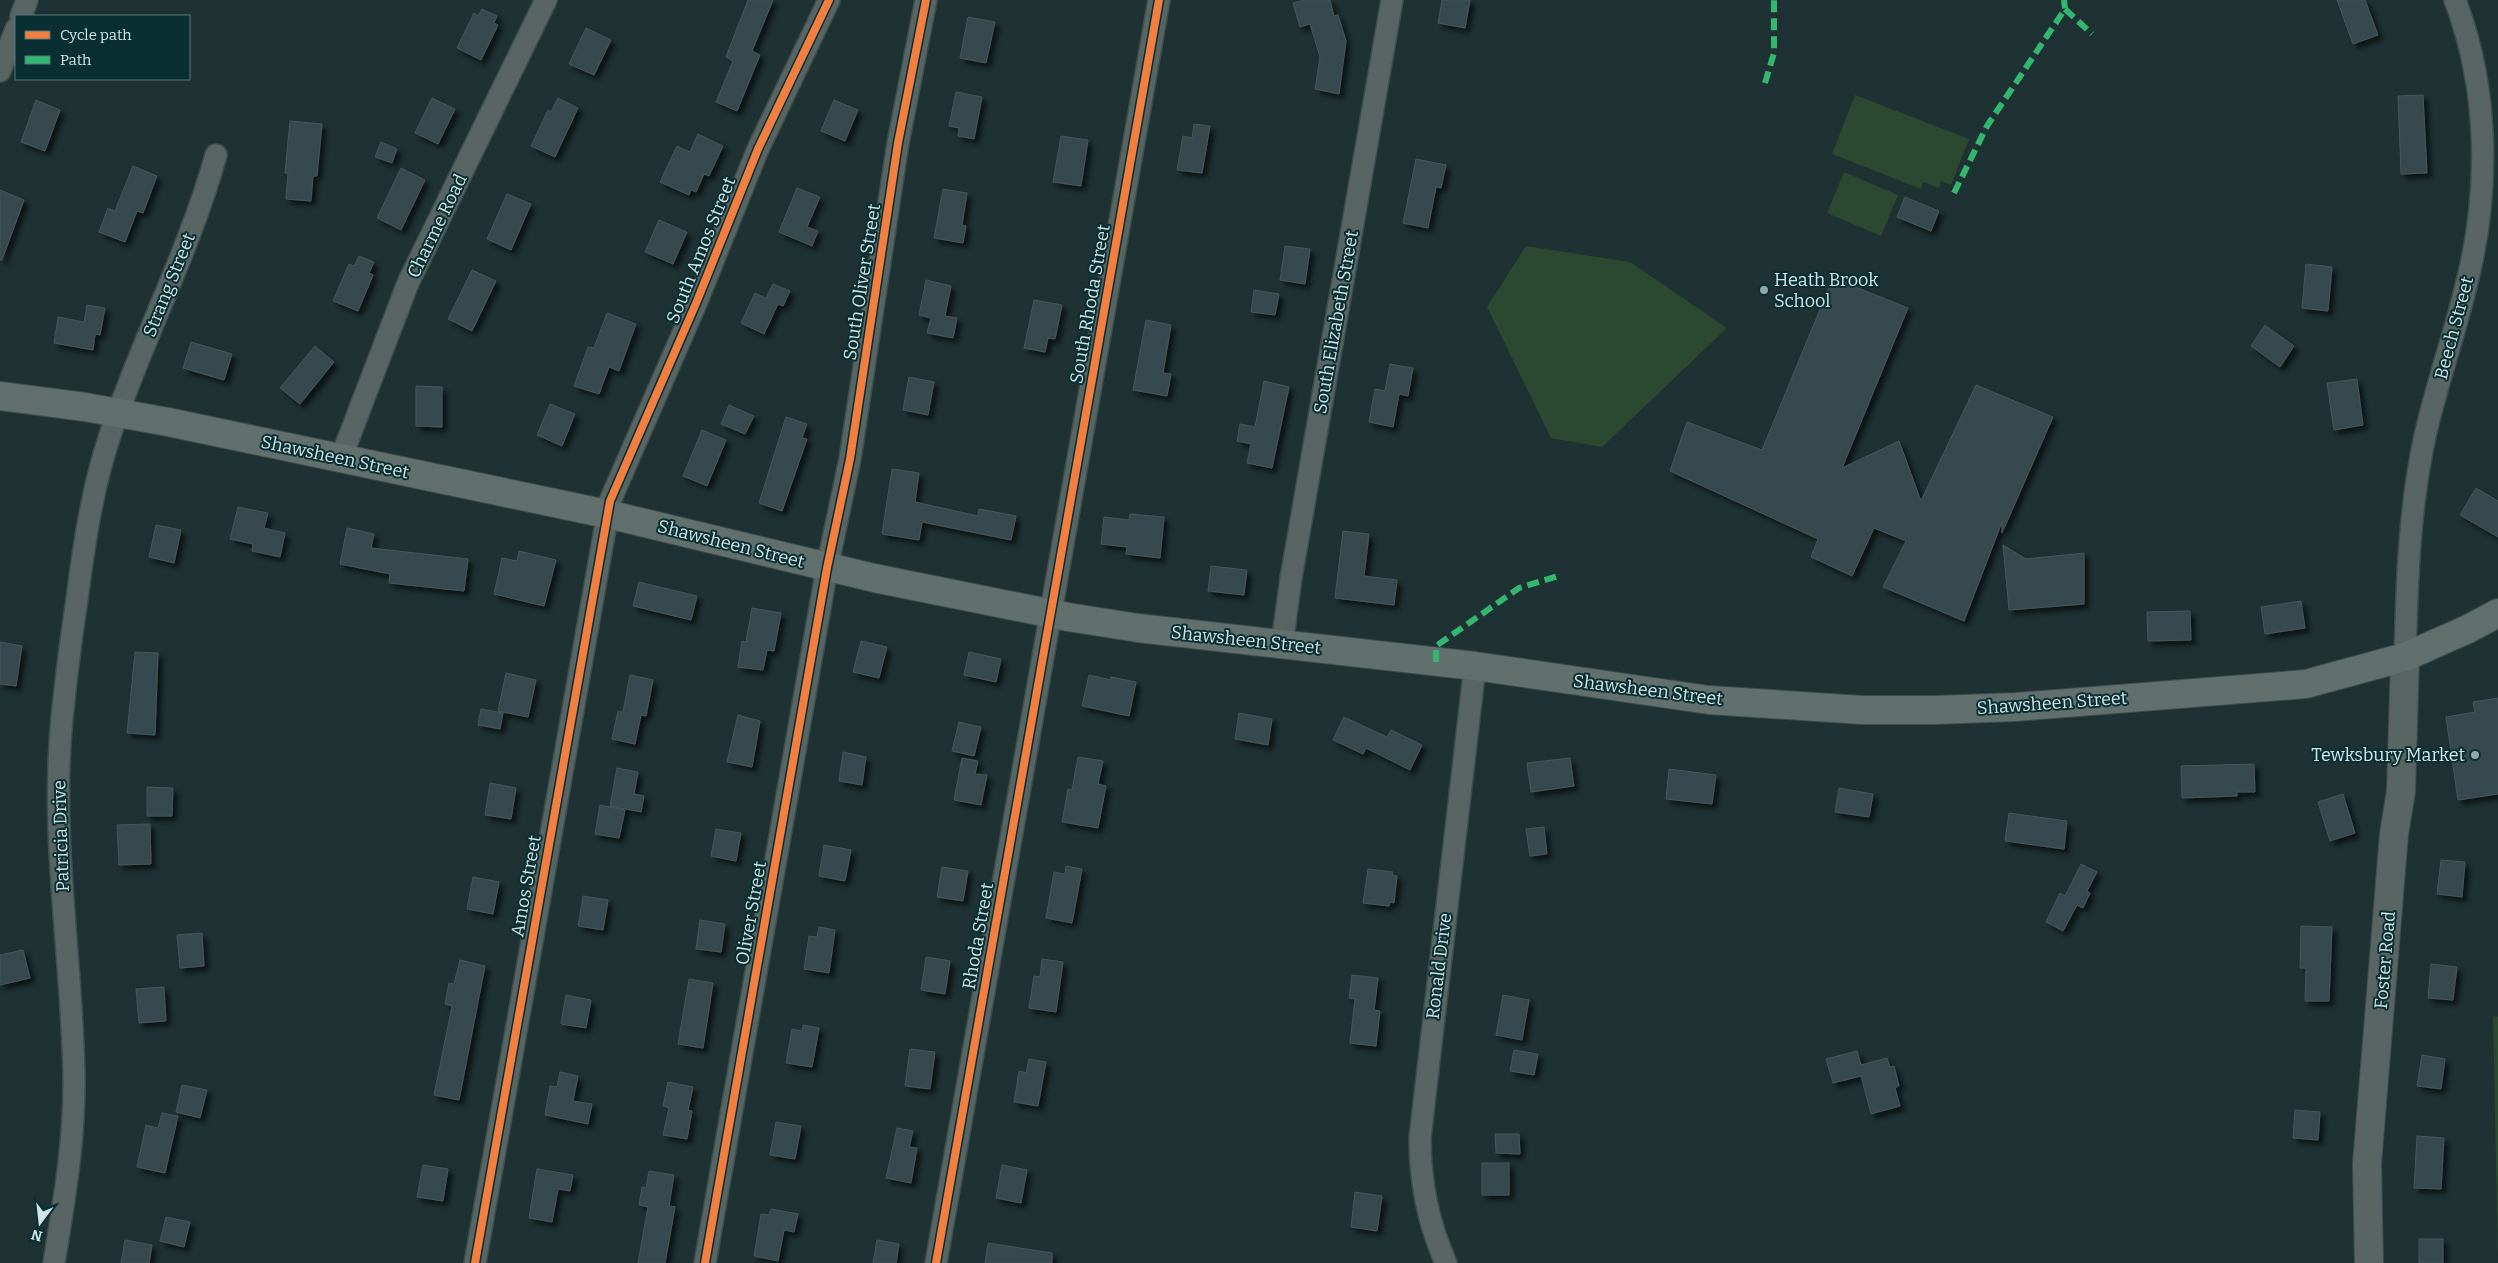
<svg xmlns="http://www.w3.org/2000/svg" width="2498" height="1263" font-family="Bitter,serif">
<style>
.green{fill:#2b4831}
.building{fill:#364a4f;stroke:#47575a;filter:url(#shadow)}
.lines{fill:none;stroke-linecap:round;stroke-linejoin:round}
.minor-casing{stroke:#3c4d4e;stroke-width:24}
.tertiary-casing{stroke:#3c4d4e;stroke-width:30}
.secondary-casing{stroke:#3c4d4e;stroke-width:30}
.minor{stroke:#596563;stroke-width:21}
.tertiary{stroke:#596563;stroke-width:28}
.secondary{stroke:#61706d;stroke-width:28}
.quiet{stroke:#33b770;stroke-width:6;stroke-dasharray:12 6;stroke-linecap:butt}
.cycleway-casing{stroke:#092f32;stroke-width:11}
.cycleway{stroke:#f27e40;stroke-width:8}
.poi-dot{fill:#92a6a7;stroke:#092f32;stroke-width:2}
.labels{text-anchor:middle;stroke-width:4;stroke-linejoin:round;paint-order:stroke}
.street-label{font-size:18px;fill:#d0e4e5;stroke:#092f32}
.poi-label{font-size:18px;fill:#d0e4e5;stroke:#092f32;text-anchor:start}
</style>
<defs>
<filter id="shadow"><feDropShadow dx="4.5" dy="4.5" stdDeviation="2.5" flood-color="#0009"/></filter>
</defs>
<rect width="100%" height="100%" fill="#1e3233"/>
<!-- green -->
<g class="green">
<polygon points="1855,95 1969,139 1951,185 1941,181 1939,188 1923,182 1921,189 1832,154"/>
<polygon points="1844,172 1898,195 1881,236 1827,213"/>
<polygon points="1526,246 1630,262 1727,328 1602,447 1551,438 1487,307"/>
<polygon points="2493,1016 2498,1017 2498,1260"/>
</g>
<!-- building -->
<g class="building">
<polygon points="748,0 773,0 752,51 760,55 737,111 716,102 733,61 726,57"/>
<polygon points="1304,0 1330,0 1334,16 1338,15 1346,41 1339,94 1315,89 1320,57 1310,24 1300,27 1293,3"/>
<polygon points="1442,0 1470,0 1465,28 1438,23"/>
<polygon points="2337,0 2365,0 2378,35 2353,44"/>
<polygon points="482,9 497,16 494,23 498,25 481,60 457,48 474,13 478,16"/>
<polygon points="968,17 995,22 986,63 960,58"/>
<polygon points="586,28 611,40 594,75 569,64"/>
<polygon points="956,92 982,97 974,139 958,136 959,128 949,126"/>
<polygon points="2423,95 2427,173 2401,174 2398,96"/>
<polygon points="432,98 455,109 438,144 415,133"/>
<polygon points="558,98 578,108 555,157 531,146 548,110 551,112"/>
<polygon points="36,100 60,110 45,151 21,142"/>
<polygon points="834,100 858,110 845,141 821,131"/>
<polygon points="290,121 322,124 317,176 313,176 311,201 286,199 288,173 285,173"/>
<polygon points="1194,124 1210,126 1202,173 1177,170 1183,136 1192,138"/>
<polygon points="698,134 723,146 709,176 704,174 696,192 691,190 689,195 660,182 677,146 690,152"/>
<polygon points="1061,136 1088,140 1081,186 1053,182"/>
<polygon points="381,142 397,149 392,163 375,157"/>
<polygon points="1416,159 1446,165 1441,188 1436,187 1428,228 1403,223"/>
<polygon points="133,166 157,176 143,213 137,211 125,242 99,232 108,208 115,211"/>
<polygon points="401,168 425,180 401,230 377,218"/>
<polygon points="797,188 820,197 807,227 818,231 812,246 779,232"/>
<polygon points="943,189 967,193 962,225 966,226 963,243 934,238"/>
<polygon points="0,190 24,200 2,260 0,260"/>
<polygon points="507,194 531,204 511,250 487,239"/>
<polygon points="1905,197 1939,211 1931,231 1897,217"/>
<polygon points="659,220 687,232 673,264 645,252"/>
<polygon points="1285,246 1310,249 1305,284 1280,280"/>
<polygon points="359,256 374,262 369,273 373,275 358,311 333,301 349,264 354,266"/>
<polygon points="2306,264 2332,267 2328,311 2302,308"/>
<polygon points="472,270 496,281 472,331 448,319"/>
<polygon points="1833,278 1908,308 1842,468 1899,441 1921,501 1976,385 2053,417 2002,533 2002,522 1964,621 1883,587 1906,541 1874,528 1852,576 1811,557 1818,539 1670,471 1687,422 1762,450"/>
<polygon points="926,280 951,286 945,316 957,318 953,338 927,333 931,318 919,315"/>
<polygon points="773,284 790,291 783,306 778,304 764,334 741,323 755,293 766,298"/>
<polygon points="1254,290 1279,294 1275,315 1251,312"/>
<polygon points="1034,300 1062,305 1055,339 1048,338 1045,352 1024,348"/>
<polygon points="87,305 105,308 100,335 95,334 93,350 54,343 58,317 84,322"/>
<polygon points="607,313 636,324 619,371 609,367 599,394 574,386 588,347 594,348"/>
<polygon points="1146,320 1171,325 1163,373 1171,374 1167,396 1133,390"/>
<polygon points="2265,325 2294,346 2280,367 2251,346"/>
<polygon points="191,342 232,354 224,380 183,368"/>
<polygon points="315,346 334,362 300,404 280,388"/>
<polygon points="1390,364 1413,368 1408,396 1399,394 1393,427 1369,422 1375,389 1385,391"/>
<polygon points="909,377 934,382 928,415 903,410"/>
<polygon points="2357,379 2363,425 2334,430 2327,383"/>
<polygon points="1264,381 1289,387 1272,468 1247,463 1251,444 1237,441 1240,424 1255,427"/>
<polygon points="416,386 442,387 442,427 416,426"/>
<polygon points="550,404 575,414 562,446 537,435"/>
<polygon points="729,405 754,416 745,434 721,424"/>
<polygon points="786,417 807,424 802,438 807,439 782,511 759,503"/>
<polygon points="702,430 726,440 707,486 683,476"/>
<polygon points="892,469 919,473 915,502 978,516 979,509 1016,516 1011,540 922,522 919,540 882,534"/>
<polygon points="2476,488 2498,501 2498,537 2460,515"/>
<polygon points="238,507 268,513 264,528 285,533 280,557 252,551 253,544 230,539"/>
<polygon points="1130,514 1164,517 1160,558 1126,554 1127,547 1101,544 1104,517 1129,520"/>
<polygon points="156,525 181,530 174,563 149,557"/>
<polygon points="347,528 374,534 371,548 468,559 464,591 389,583 390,574 340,564"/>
<polygon points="1343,531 1369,534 1364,576 1397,580 1394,605 1335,598"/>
<polygon points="2003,545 2026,559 2084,553 2084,604 2009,610"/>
<polygon points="519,551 556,560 544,606 494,594 502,558 517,561"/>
<polygon points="1211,566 1247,570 1244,595 1208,591"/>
<polygon points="639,582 697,596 691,620 633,606"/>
<polygon points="2301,601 2305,628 2265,634 2261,607"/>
<polygon points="752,608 781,613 774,651 767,650 763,670 738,667 742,641 746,642"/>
<polygon points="2190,611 2191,640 2148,641 2147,612"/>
<polygon points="861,641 887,647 879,678 853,672"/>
<polygon points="0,642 22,646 16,686 0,684"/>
<polygon points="135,652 158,653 155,735 127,733"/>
<polygon points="969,652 1001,659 996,682 964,675"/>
<polygon points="506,673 536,680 528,717 498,711"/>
<polygon points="630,675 653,680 646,716 641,715 635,744 612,739 618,711 623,712"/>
<polygon points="1089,675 1111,680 1111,677 1136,682 1129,716 1082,706"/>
<polygon points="2498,698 2498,794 2458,800 2446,717 2475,712 2473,702"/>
<polygon points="481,709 503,713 500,729 478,725"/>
<polygon points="1239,713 1272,719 1268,745 1235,739"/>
<polygon points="738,715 760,721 752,767 727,762"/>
<polygon points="1344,717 1387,737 1391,730 1422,745 1410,770 1366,748 1363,754 1333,740"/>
<polygon points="959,722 981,727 974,756 952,751"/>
<polygon points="843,752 866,757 862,785 839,781"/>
<polygon points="1078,757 1103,761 1098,784 1106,786 1098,828 1062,822 1068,789 1072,790"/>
<polygon points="962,758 978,761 975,774 987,775 981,805 954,800"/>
<polygon points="1570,758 1574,786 1531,792 1527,763"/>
<polygon points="2254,764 2255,792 2237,792 2237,796 2182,798 2181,766"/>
<polygon points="617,768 638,772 634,794 644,796 641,812 610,806"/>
<polygon points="1669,769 1716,775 1712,804 1666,799"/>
<polygon points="490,783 516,788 511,819 485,815"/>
<polygon points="147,787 173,788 172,816 147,816"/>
<polygon points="1839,788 1873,794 1869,817 1835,812"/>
<polygon points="2343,794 2355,833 2330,841 2318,802"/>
<polygon points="600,805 625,810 619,838 595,834"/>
<polygon points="2009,813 2067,821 2064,849 2005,841"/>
<polygon points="150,824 151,864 119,865 117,825"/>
<polygon points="1544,827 1547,854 1530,856 1526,829"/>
<polygon points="716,829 741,833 736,861 711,856"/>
<polygon points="824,845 851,850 845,881 819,876"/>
<polygon points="2441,860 2465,862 2462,897 2437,894"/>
<polygon points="2081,864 2097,872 2087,891 2090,893 2083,908 2077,905 2063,931 2046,922 2060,893 2065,896"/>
<polygon points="1066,866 1082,869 1072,923 1046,918 1054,872 1065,874"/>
<polygon points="942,867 968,871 963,901 937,897"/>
<polygon points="1368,869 1393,872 1392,875 1397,876 1394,903 1390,902 1389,906 1363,903"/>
<polygon points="473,877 499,882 493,914 467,909"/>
<polygon points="583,896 608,900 603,930 578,926"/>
<polygon points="700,920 725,924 721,952 696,949"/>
<polygon points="2301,926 2332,927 2329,1001 2305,1001 2306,968 2300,968"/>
<polygon points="819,927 835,930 829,973 804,969 809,936 817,937"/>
<polygon points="202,933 204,966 180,968 177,935"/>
<polygon points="23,950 30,978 0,985 0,955"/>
<polygon points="926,957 950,961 945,994 921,990"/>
<polygon points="1042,959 1063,962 1056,1012 1029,1008 1034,976 1040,977"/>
<polygon points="460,960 485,966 459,1100 434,1095 452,1006 445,1004 449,983 454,984"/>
<polygon points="2431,964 2457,967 2453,1000 2428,998"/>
<polygon points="1352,975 1378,978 1374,1010 1380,1011 1376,1046 1350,1043 1355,999 1349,998"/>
<polygon points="689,979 713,983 703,1048 678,1044"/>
<polygon points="164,987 166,1021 139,1023 136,989"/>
<polygon points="566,995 591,1000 586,1028 561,1024"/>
<polygon points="1503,995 1529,1000 1522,1040 1496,1035"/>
<polygon points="803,1025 819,1028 812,1067 786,1063 792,1029 802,1031"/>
<polygon points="910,1049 935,1052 930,1089 905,1086"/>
<polygon points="1514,1050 1538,1054 1534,1075 1510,1071"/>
<polygon points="1857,1051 1861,1065 1887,1058 1890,1067 1894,1066 1899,1086 1895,1088 1900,1106 1871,1114 1861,1076 1833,1083 1826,1059"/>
<polygon points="2422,1055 2445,1059 2441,1089 2417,1086"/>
<polygon points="1029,1059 1046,1062 1038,1106 1014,1102 1019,1071 1026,1073"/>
<polygon points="560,1072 578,1076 573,1101 592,1104 588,1124 545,1115 550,1086 557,1087"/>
<polygon points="668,1082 693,1087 688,1110 692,1111 687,1139 663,1135 669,1108 663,1106"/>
<polygon points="182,1085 207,1090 200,1118 176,1112"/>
<polygon points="2295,1110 2320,1112 2318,1140 2293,1138"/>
<polygon points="162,1113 178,1116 165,1173 137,1167 146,1125 158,1128"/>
<polygon points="776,1122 801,1126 795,1159 770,1155"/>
<polygon points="897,1128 913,1131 909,1147 917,1148 911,1183 886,1178"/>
<polygon points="1495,1134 1519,1134 1520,1154 1496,1153"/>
<polygon points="2417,1136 2444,1138 2441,1189 2414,1188"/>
<rect x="1482" y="1163" width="27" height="32"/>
<polygon points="423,1165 448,1169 443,1201 417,1197"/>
<polygon points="1002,1165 1027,1170 1021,1203 996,1198"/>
<polygon points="537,1169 573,1175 570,1191 558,1189 552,1222 529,1218"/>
<polygon points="649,1171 674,1175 669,1206 675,1207 665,1263 638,1263 648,1207 639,1205 642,1187 646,1188"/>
<polygon points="1355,1192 1382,1196 1377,1231 1351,1227"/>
<polygon points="771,1209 798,1214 794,1232 784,1230 778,1261 754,1256 761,1214 769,1215"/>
<polygon points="166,1217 190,1222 184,1247 160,1241"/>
<rect x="2419" y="1239" width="24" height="24"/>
<polygon points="125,1240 152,1245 149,1263 121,1263"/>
<polygon points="877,1240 899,1244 896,1263 873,1263"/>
<polygon points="988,1243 1052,1253 1052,1263 985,1263"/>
</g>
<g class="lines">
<!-- minor casing -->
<g class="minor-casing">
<g id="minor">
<polyline points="21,16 27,0"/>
<polyline points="0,71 16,29"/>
<polyline points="341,458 408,283 546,0"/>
<polyline points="1282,644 1291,578 1392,0"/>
<path d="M 2405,657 C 2407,583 2409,509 2425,436 C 2436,387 2453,339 2465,290 C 2490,196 2490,92 2455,0"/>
<path d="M 54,1263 C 64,1201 75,1140 74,1076 C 72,957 50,838 62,718 C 66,678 71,639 77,599 C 84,545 92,490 109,438 C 141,342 189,252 216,155"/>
<polyline points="475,1263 610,501 697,301 758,149 829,0"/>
<polyline points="705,1263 827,568 850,459 898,143 926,0"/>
<polyline points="936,1263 1159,0"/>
<path d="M 1446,1263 C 1428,1223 1420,1182 1420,1138 L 1475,666"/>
</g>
</g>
<!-- tertiary casing -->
<g class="tertiary-casing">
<polyline id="tertiary" points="2369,1263 2367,1164 2394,834 2401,791 2405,657"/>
</g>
<!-- secondary casing -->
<g class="secondary-casing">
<polyline id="secondary" points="0,396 85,407 168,422 607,514 874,578 1068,617 1138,628 1475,666 1709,700 1862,710 1935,710 2016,707 2306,684 2405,657 2468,629 2498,613"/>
</g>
<!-- minor -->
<use href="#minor" class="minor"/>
<!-- tertiary -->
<use href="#tertiary" class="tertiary"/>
<!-- secondary -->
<use href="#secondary" class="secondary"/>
<!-- quiet -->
<g class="quiet">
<polyline points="2065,9 2092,34"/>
<polyline points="1765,83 1774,53 1774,0"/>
<polyline points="1954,193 1987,126 2065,9 2064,0"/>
<polyline points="1436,662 1436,646 1519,588 1558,576"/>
</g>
<!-- cycleway casing -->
<g class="cycleway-casing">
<g id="cycleway">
<polyline points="475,1263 610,501 697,301 758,149 829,0"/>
<polyline points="705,1263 827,568 850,459 898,143 926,0"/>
<polyline points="936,1263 1159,0"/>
</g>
</g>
<!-- cycleway -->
<use href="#cycleway" class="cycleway"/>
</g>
<!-- markers -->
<g class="poi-dot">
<circle cx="1764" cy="290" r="5"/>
<circle cx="2475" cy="755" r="5"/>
</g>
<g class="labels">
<!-- street labels -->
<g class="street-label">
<text transform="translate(437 226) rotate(-64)" y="6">Charme Road</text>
<text transform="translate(701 250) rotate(-68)" y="6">South Amos Street</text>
<text transform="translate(862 282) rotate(-81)" y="6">South Oliver Street</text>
<text transform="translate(169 285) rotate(-68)" y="6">Strang Street</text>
<text transform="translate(1090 304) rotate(-80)" y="6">South Rhoda Street</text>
<text transform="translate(1336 322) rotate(-80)" y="6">South Elizabeth Street</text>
<text transform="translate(2454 328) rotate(-75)" y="6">Beech Street</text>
<text transform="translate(335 457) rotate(12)" y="6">Shawsheen Street</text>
<text transform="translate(731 544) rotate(14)" y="6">Shawsheen Street</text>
<text transform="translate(1246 640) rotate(6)" y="6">Shawsheen Street</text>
<text transform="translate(1648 690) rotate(7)" y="6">Shawsheen Street</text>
<text transform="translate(2052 703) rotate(-4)" y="6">Shawsheen Street</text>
<text transform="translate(61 836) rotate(-92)" y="6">Patricia Drive</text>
<text transform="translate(526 886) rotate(-80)" y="6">Amos Street</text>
<text transform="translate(751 913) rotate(-80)" y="6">Oliver Street</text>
<text transform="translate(978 936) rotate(-80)" y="6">Rhoda Street</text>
<text transform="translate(2385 960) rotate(-85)" y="6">Foster Road</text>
<text transform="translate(1439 966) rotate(-83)" y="6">Ronald Drive</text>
</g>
<!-- poi labels -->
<g class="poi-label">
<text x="1774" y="286">Heath Brook<tspan x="1774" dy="21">School</tspan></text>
<text x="2465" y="761" text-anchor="end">Tewksbury Market</text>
</g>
</g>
<!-- legend -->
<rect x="15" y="15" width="175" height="65" fill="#092f32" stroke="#59777a"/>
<rect x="25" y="31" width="25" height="8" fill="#f27e40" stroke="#59777a"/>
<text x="60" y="40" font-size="15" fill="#d0e4e5">Cycle path</text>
<rect x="25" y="56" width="25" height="8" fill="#33b770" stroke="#59777a"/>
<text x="60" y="65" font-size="15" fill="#d0e4e5">Path</text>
<!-- north arrow -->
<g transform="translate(40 1223) rotate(195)" stroke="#092f32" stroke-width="4" paint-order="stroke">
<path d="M0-4L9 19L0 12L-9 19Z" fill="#d0e4e5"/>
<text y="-8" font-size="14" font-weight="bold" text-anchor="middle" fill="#d0e4e5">N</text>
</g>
</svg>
